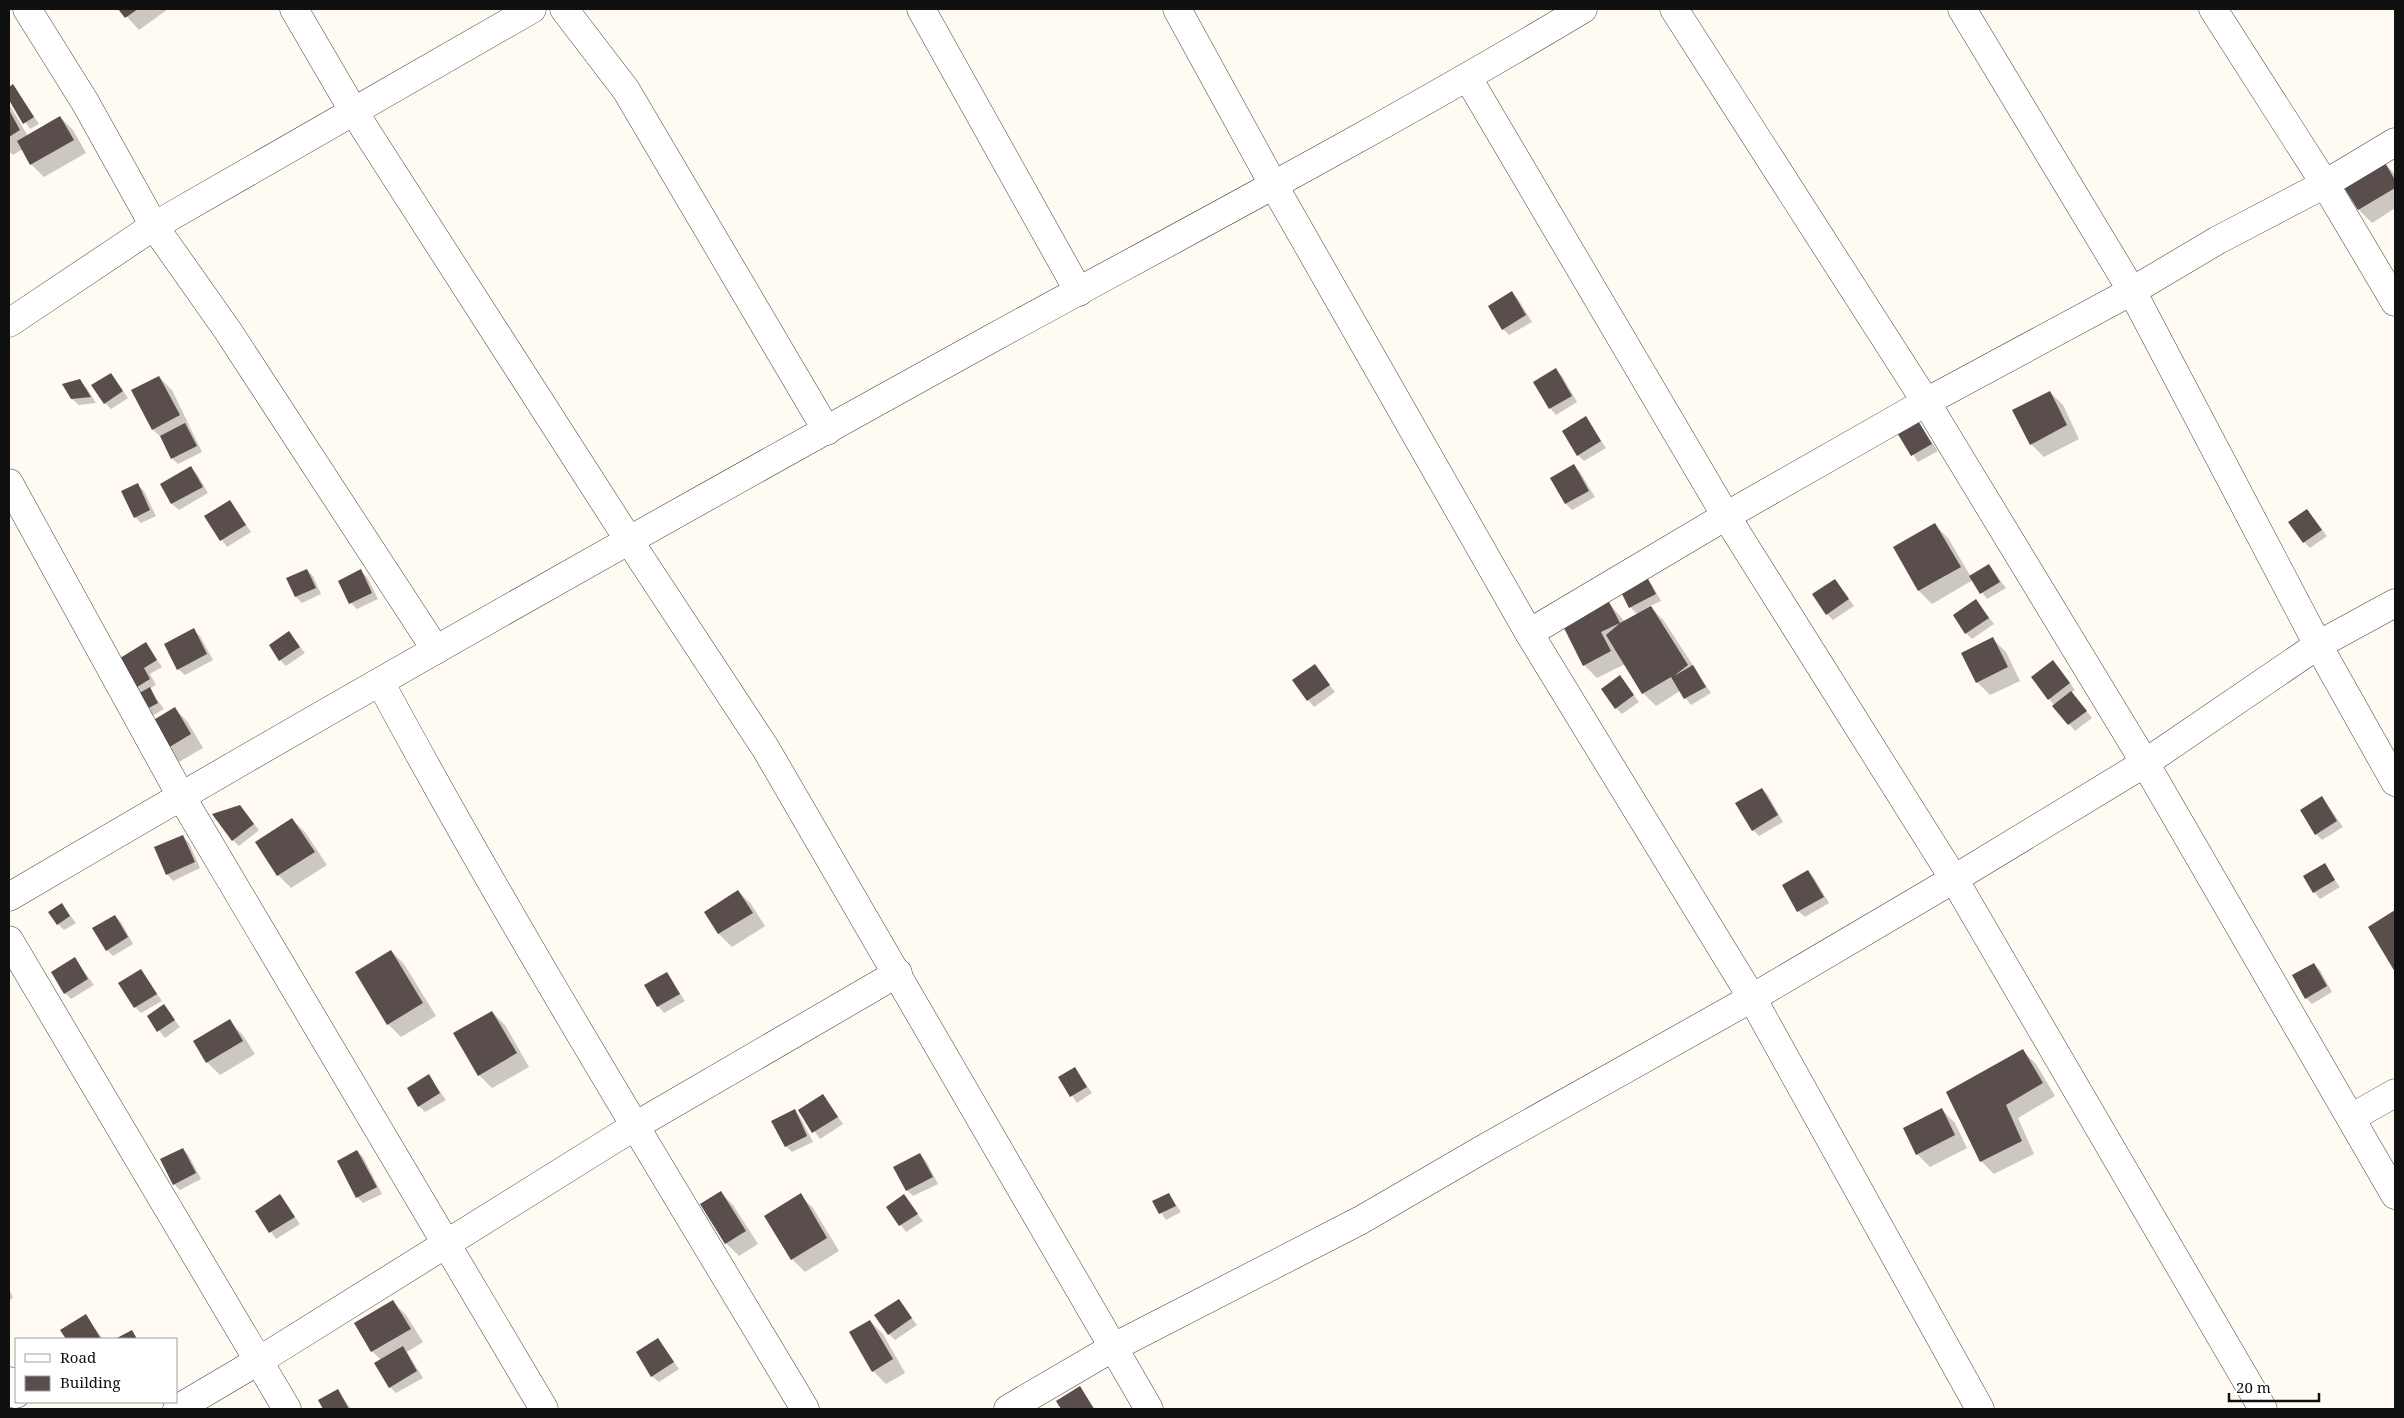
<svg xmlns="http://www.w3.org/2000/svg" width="2404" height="1418" font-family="'Noto Serif',serif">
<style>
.shadow{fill:#0003}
.building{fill:#594e4b}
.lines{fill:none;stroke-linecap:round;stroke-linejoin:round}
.minor-casing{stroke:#434343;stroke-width:29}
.tertiary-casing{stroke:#434343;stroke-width:29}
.minor{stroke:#fff;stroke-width:28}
.tertiary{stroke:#fff;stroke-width:28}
</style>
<rect width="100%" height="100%" fill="#fffbf2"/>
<!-- shadow -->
<g class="shadow">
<polygon points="120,9 168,9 139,30"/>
<polygon points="13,85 39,124 30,129 9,98 9,88"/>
<polygon points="9,104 28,136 60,117 73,130 86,153 44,177 31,164 23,149 13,155 9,151"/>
<polygon points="2384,163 2395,174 2395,208 2372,223 2359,210 2345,186"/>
<polygon points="1512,293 1518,299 1532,322 1509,335 1503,329"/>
<polygon points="1556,370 1562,376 1577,402 1556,415 1550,408"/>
<polygon points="111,374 128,398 111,409 105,403"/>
<polygon points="159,377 172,390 202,452 178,464 172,458 162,438 153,430 133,391"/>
<polygon points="80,381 86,387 96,403 79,405 72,399"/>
<polygon points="2050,392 2063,405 2079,439 2044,457 2031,444"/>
<polygon points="1586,418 1606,448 1584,461 1578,455"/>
<polygon points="1917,420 1938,451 1918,462 1898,431"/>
<polygon points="1574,466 1580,472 1595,497 1572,510 1566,504 1552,478"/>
<polygon points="191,468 197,474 208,493 179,510 172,504 162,484"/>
<polygon points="137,485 144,491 156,516 141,523 135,517"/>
<polygon points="230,502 251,532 227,547 206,517"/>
<polygon points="2307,510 2327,536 2310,548 2304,542"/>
<polygon points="1935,525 1948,538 1971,577 1989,565 2006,588 1987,599 1973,580 1932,604 1919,591 1895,548"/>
<polygon points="307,570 313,576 321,594 302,603 296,597 288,578"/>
<polygon points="360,571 367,577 378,599 357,609 351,603"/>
<polygon points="1646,579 1652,585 1661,601 1650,606 1664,621 1711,693 1691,705 1680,691 1656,706 1643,693 1625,664 1597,678 1584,665 1608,602 1625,622 1638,615 1630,607"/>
<polygon points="1835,580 1854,606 1833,620 1827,614"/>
<polygon points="1976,601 1994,624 1972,639 1966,633"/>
<polygon points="193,630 200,636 213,660 185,675 178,669"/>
<polygon points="289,633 305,653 286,666 280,660"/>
<polygon points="1993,639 2006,652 2020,681 1990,695 1977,682 1963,653"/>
<polygon points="146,644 162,667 150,674 156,685 149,689 164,709 152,716 135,688"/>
<polygon points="1315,666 1335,692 1314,707 1293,681"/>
<polygon points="2059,668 2075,690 2071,693 2092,718 2075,731 2049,699"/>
<polygon points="1620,677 1639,702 1622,714 1616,708"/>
<polygon points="174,708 187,721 203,748 177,763 164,750"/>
<polygon points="1762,789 1768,795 1783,822 1759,836 1753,830"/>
<polygon points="2322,797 2343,827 2322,840 2316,834"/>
<polygon points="240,806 259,830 239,846 233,840"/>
<polygon points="292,819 305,832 327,865 291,888 278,875"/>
<polygon points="182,836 189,843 200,868 173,881 167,874"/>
<polygon points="2324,865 2340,887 2320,899 2314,892"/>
<polygon points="1808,871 1814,878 1829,903 1805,917 1798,911 1784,886"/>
<polygon points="738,891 751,904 765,926 732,947 719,934 705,912"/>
<polygon points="62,905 76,923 64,930 58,924"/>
<polygon points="2395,912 2395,970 2370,927"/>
<polygon points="115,916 121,922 133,944 113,956 107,950"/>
<polygon points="391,951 404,964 436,1016 401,1037 388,1024"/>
<polygon points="75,959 94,985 71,999 65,993"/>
<polygon points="2313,964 2320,970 2332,992 2312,1004 2306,998"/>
<polygon points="141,970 162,1001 141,1013 135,1007"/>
<polygon points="667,974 685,1001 664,1013 658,1006 646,985"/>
<polygon points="164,1006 180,1027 165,1038 148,1016"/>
<polygon points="492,1012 505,1025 529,1067 492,1088 479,1075"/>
<polygon points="229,1021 242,1034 255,1054 220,1075 207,1062"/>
<polygon points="2023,1051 2036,1064 2055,1096 2018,1118 2034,1154 1994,1174 1981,1161"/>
<polygon points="1075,1069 1092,1093 1077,1103 1060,1078"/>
<polygon points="429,1076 446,1100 425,1112 419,1106"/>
<polygon points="823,1095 843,1124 820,1139 799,1110"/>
<polygon points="1942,1110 1955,1123 1967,1148 1930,1167 1917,1154"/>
<polygon points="794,1111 800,1117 813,1142 792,1152 786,1146"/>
<polygon points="183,1149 189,1156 201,1179 180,1190 174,1184"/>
<polygon points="357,1151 363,1157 382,1194 363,1203 357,1197"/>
<polygon points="920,1155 926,1161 938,1184 913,1196 907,1190"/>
<polygon points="720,1192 733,1205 758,1244 739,1256 726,1243"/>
<polygon points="1169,1194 1181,1212 1166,1220 1154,1202"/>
<polygon points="800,1195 813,1208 839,1251 805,1272 792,1259"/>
<polygon points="280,1196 300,1224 276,1239 257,1211"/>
<polygon points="903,1196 923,1221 906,1232 887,1207"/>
<polygon points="9,1289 13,1298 9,1300"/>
<polygon points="898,1300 917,1325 895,1340 889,1334"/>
<polygon points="393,1302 406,1315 423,1342 407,1352 423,1378 396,1393 390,1387 381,1360 372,1351"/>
<polygon points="86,1316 103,1339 68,1339 62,1330"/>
<polygon points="870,1321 883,1334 905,1373 886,1384 873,1371"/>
<polygon points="658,1339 679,1369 659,1382 652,1376"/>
<polygon points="1080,1388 1095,1409 1063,1409 1058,1402"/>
<polygon points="338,1391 351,1409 325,1409 320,1401"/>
</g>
<!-- building -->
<g class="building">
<polygon points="118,9 138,9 125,18"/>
<polygon points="13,84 34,117 23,124 9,100 9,87"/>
<polygon points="9,110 20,130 9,137"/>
<polygon points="60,116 74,140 30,165 17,141"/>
<polygon points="2384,161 2395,180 2395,188 2358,210 2343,186"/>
<polygon points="1512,291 1526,315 1502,330 1488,306"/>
<polygon points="1556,368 1572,396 1549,409 1533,382"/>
<polygon points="111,373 123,391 104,404 91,385"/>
<polygon points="159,376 180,415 152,430 131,390"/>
<polygon points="80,379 91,397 71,399 62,384"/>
<polygon points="2050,391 2067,425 2030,445 2012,410"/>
<polygon points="1586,416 1601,441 1577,456 1562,431"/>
<polygon points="1917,419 1932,444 1911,456 1896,431"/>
<polygon points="185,423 197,446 171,459 160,436"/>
<polygon points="1574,464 1589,491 1565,504 1550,478"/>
<polygon points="191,466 203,487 171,504 160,484"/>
<polygon points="138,483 150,510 134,518 121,491"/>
<polygon points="230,500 246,525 220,541 204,516"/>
<polygon points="2307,509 2322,530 2303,543 2288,522"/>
<polygon points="1935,523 1961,567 1918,591 1893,547"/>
<polygon points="1989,564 2000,582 1980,594 1969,576"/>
<polygon points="307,569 316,588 295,597 286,578"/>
<polygon points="361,569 372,593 349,604 338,581"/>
<polygon points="1647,577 1656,594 1629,608 1620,590"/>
<polygon points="1835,579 1849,599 1826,615 1812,594"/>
<polygon points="1976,599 1989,618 1965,634 1953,615"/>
<polygon points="1608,600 1620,623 1601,632 1611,651 1583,666 1562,624"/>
<polygon points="1651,606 1688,665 1674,676 1693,665 1706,687 1684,699 1671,677 1642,694 1606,635 1620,623"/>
<polygon points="194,628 207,654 177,670 164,644"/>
<polygon points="289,631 300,647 279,661 269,645"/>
<polygon points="1993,637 2008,667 1976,683 1961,653"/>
<polygon points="146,642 157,660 144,668 150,679 134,689 117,660"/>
<polygon points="2053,660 2070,683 2048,700 2031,677"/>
<polygon points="1315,664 1330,685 1307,701 1292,680"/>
<polygon points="1620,675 1634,695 1615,709 1601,689"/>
<polygon points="150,687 158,703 145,710 136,695"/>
<polygon points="2071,691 2087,711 2068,725 2052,706"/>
<polygon points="175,707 191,734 163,751 147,724"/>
<polygon points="1762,788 1778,815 1752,831 1735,803"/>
<polygon points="2322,796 2337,821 2315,835 2300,810"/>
<polygon points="240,805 254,824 232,841 212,814"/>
<polygon points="292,818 315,852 277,876 255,842"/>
<polygon points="183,835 195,862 166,875 154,847"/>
<polygon points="2325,863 2335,880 2313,893 2303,876"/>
<polygon points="1808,870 1824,897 1797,912 1782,885"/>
<polygon points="738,890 753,913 718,934 704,912"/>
<polygon points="62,903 70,916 57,925 48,912"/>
<polygon points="2395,910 2395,972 2368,927"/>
<polygon points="115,915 128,937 106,951 92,928"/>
<polygon points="391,950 423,1003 387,1025 355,972"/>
<polygon points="75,957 88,979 64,994 51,972"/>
<polygon points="2314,963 2327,986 2305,999 2292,975"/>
<polygon points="141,969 157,994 134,1008 118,983"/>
<polygon points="667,972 680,994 657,1007 644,985"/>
<polygon points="164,1004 175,1020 157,1032 147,1016"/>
<polygon points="492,1011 517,1053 478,1076 453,1033"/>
<polygon points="230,1019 243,1041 206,1063 193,1041"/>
<polygon points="2023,1049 2043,1083 2006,1105 2022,1141 1980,1162 1946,1092"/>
<polygon points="1075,1067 1087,1087 1070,1097 1058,1077"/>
<polygon points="429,1074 440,1093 418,1107 407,1088"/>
<polygon points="823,1094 838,1117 812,1133 798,1110"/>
<polygon points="1942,1108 1955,1135 1916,1155 1903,1128"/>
<polygon points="795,1109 807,1136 785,1147 771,1121"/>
<polygon points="183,1148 196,1173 173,1185 160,1159"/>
<polygon points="357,1150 377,1187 356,1198 337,1161"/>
<polygon points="920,1153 933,1177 906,1191 893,1167"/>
<polygon points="721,1191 746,1231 725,1244 700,1204"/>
<polygon points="801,1193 827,1238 791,1260 764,1216"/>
<polygon points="1169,1193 1176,1206 1159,1214 1152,1201"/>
<polygon points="280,1194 295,1217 269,1233 255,1211"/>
<polygon points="904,1194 918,1214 899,1226 886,1207"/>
<polygon points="899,1299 912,1318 888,1335 874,1315"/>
<polygon points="393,1300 411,1329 371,1352 354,1323"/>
<polygon points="86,1314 101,1339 66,1339 60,1330"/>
<polygon points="870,1320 893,1359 872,1372 849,1332"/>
<polygon points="132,1330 137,1339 115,1339"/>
<polygon points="658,1338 674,1362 651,1377 636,1352"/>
<polygon points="403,1346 417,1371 389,1388 374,1363"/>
<polygon points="1080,1386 1094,1409 1061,1409 1056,1401"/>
<polygon points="338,1389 349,1409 323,1409 318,1400"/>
</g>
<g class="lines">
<!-- minor casing -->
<g class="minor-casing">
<g id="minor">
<polyline points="27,9 85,102 154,226 228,331 436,650"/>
<polyline points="294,9 354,112 630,542 766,749 1149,1409"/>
<polyline points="564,9 626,90 827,431"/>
<polyline points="921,9 1079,292"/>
<polyline points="1177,9 1273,184 1529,633 1752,998 1980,1409"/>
<polyline points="1674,9 1926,402 2145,763 2395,1195"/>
<polyline points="1962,9 2132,291 2318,645 2395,782"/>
<polyline points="2213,9 2325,184 2395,302"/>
<polyline points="1468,78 1726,516 1954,879 2263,1409"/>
<polyline points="9,323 154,226 532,9"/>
<polyline points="9,483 181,796 544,1409"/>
<polyline points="1529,633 1726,516 1926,402 2132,291 2218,240 2325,184 2395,142"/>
<path d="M 380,682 C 513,929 661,1168 805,1409"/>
<polyline points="9,940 287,1409"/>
<polyline points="2351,1118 2395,1093"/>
<polyline points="9,1381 16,1394"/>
<polyline points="177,1409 260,1360 635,1126 898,973"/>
<polyline points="1008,1409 1114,1347 1361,1220 1483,1149 1752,998 1954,879 2145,763 2318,645 2395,603"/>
</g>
</g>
<!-- tertiary casing -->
<g class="tertiary-casing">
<path id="tertiary" d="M 9,897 C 335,705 664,519 996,336 C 1192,229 1391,124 1583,9"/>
</g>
<!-- minor -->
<use href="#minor" class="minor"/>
<!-- tertiary -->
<use href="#tertiary" class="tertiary"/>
</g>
<!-- border -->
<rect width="2404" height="1418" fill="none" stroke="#101010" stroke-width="20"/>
<!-- legend -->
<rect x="15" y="1338" width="162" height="65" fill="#ffffff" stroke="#9f9f9f"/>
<rect x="25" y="1354" width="25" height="8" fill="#ffffff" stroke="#9f9f9f"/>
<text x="60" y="1363" font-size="15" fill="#101010">Road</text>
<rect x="25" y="1376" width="25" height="15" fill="#594e4b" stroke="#9f9f9f"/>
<text x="60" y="1388" font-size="15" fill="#101010">Building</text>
<!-- scale -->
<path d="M2229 1393v8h90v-8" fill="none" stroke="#101010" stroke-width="2.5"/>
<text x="2236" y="1393" font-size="15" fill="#101010" stroke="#ffffff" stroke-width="4" paint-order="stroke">20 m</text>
</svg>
